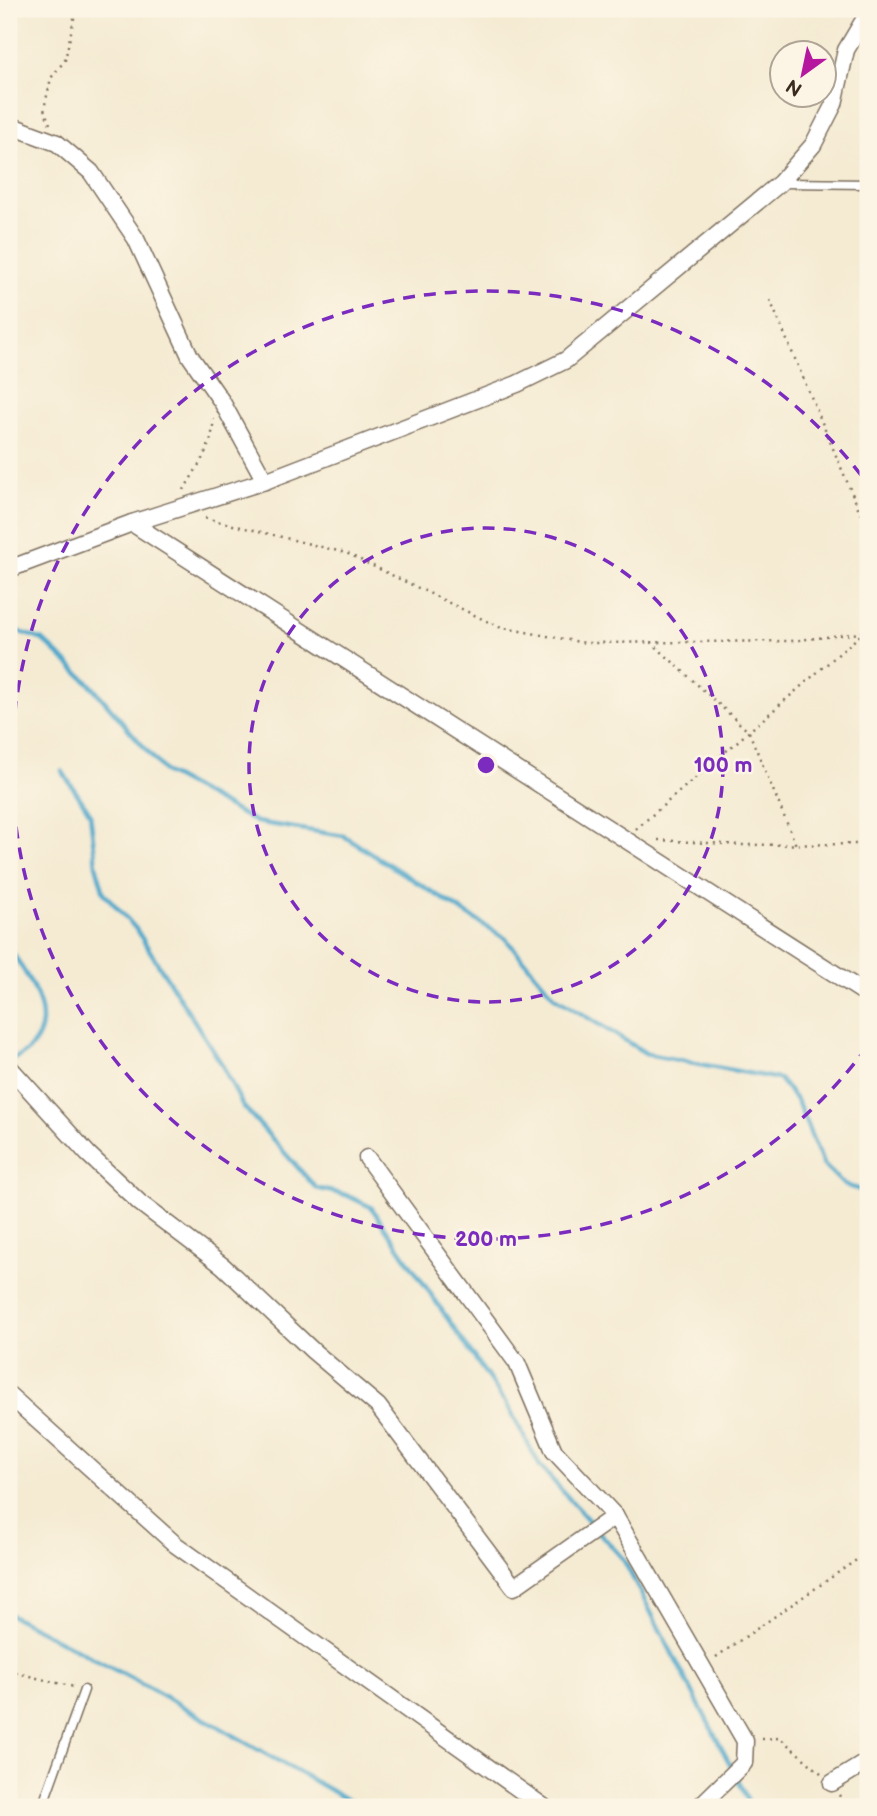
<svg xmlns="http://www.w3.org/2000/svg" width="877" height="1816" font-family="'Balsamiq Sans',sans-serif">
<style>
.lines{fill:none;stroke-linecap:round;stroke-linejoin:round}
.stream{stroke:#4da8cb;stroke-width:4.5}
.service-casing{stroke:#7c6e5d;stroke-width:11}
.minor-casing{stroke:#7c6e5d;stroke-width:19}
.path{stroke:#7c6e5d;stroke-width:2.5;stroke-dasharray:2 5;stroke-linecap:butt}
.service{stroke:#fff;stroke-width:8}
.minor{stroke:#fff;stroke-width:16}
.ring{fill:none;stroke:#7b2cbf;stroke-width:3.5;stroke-dasharray:12 9}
.centre{fill:#7b2cbf;stroke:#fcf5e5;stroke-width:3.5}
.ring-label{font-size:21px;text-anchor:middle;font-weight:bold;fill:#7b2cbf;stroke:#fcf5e5;stroke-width:5;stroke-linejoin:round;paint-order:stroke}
</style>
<rect width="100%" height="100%" fill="#fcf5e5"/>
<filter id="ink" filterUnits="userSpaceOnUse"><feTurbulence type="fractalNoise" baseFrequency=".0143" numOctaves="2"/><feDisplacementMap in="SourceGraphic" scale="14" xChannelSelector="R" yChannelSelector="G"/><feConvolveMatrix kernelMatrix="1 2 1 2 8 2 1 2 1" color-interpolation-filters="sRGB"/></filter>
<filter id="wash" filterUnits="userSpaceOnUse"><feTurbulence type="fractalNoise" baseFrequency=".00686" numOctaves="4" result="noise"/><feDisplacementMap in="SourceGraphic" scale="28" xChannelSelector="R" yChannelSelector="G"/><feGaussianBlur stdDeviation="1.57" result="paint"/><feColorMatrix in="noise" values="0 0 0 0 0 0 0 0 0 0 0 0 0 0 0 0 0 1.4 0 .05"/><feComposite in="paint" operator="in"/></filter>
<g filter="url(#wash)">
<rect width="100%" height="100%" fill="#f5ebd3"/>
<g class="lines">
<!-- stream -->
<g class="stream">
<polyline points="9,628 43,640 90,684 166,773 256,822 344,836 506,939 555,997 647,1054 779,1079 797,1101 823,1164 844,1185 868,1192"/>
<polyline points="62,771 90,813 96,865 104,893 136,929 221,1063 243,1106 316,1188 346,1195 371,1207 509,1408 540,1466 623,1559 733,1770"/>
<path d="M 9,947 C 26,976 62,1019 28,1050 C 23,1055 15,1058 9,1061"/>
<polyline points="9,1614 146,1686 360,1807"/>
<polyline points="737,1778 751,1807"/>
</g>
</g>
</g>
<g filter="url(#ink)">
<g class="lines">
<!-- service casing -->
<g class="service-casing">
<g id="service">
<polyline points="783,183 868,184"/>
<polyline points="42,1807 84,1690"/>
</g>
</g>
<!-- minor casing -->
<g class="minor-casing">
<g id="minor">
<polyline points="9,125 57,143 91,172 136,239 190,356 222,402 265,481"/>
<polyline points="132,523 868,995"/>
<polyline points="9,569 132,523 265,481 517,384 566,360 780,183 813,145 834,104 846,50 868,13"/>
<polyline points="9,1067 88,1154 140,1203 223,1266 313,1351 378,1406 514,1587 615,1516"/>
<polyline points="367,1158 517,1363 554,1451 615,1516 745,1741 744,1763 699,1807"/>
<polyline points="9,1395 176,1545 544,1807"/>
<polyline points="832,1783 868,1761"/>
</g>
</g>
<!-- path -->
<g class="path">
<polyline points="50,124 44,109 51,78 65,60 76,9"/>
<polyline points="770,300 868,531"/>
<path d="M 184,490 C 195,470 215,444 213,419"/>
<polyline points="205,518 346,553 499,627 585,643 791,641 868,632"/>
<polyline points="651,642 749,732 796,845"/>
<polyline points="636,829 864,632"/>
<polyline points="658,840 741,845 868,844"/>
<polyline points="716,1657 868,1552"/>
<polyline points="9,1671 74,1687"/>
<polyline points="762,1739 780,1738 822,1774"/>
<polyline points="839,1795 846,1807"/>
</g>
<!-- service -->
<use href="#service" class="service"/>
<!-- minor -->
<use href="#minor" class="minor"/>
</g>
</g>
<!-- distance rings -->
<g class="ring">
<circle cx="486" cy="765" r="237"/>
<path d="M867 1047A474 474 0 1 1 867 483"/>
</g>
<circle cx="486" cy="765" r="10" class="centre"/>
<g class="ring-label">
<text x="723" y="772">100 m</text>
<text x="486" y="1246">200 m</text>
</g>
<!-- margin -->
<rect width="877" height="1816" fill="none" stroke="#fcf5e5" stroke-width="35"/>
<!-- north arrow -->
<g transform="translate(803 74) rotate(213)"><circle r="33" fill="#fcf5e5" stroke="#afa495" stroke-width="2"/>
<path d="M0-5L12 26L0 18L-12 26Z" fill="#b5179e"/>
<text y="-10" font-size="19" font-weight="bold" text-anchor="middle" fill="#3b2a1e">N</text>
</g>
</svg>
